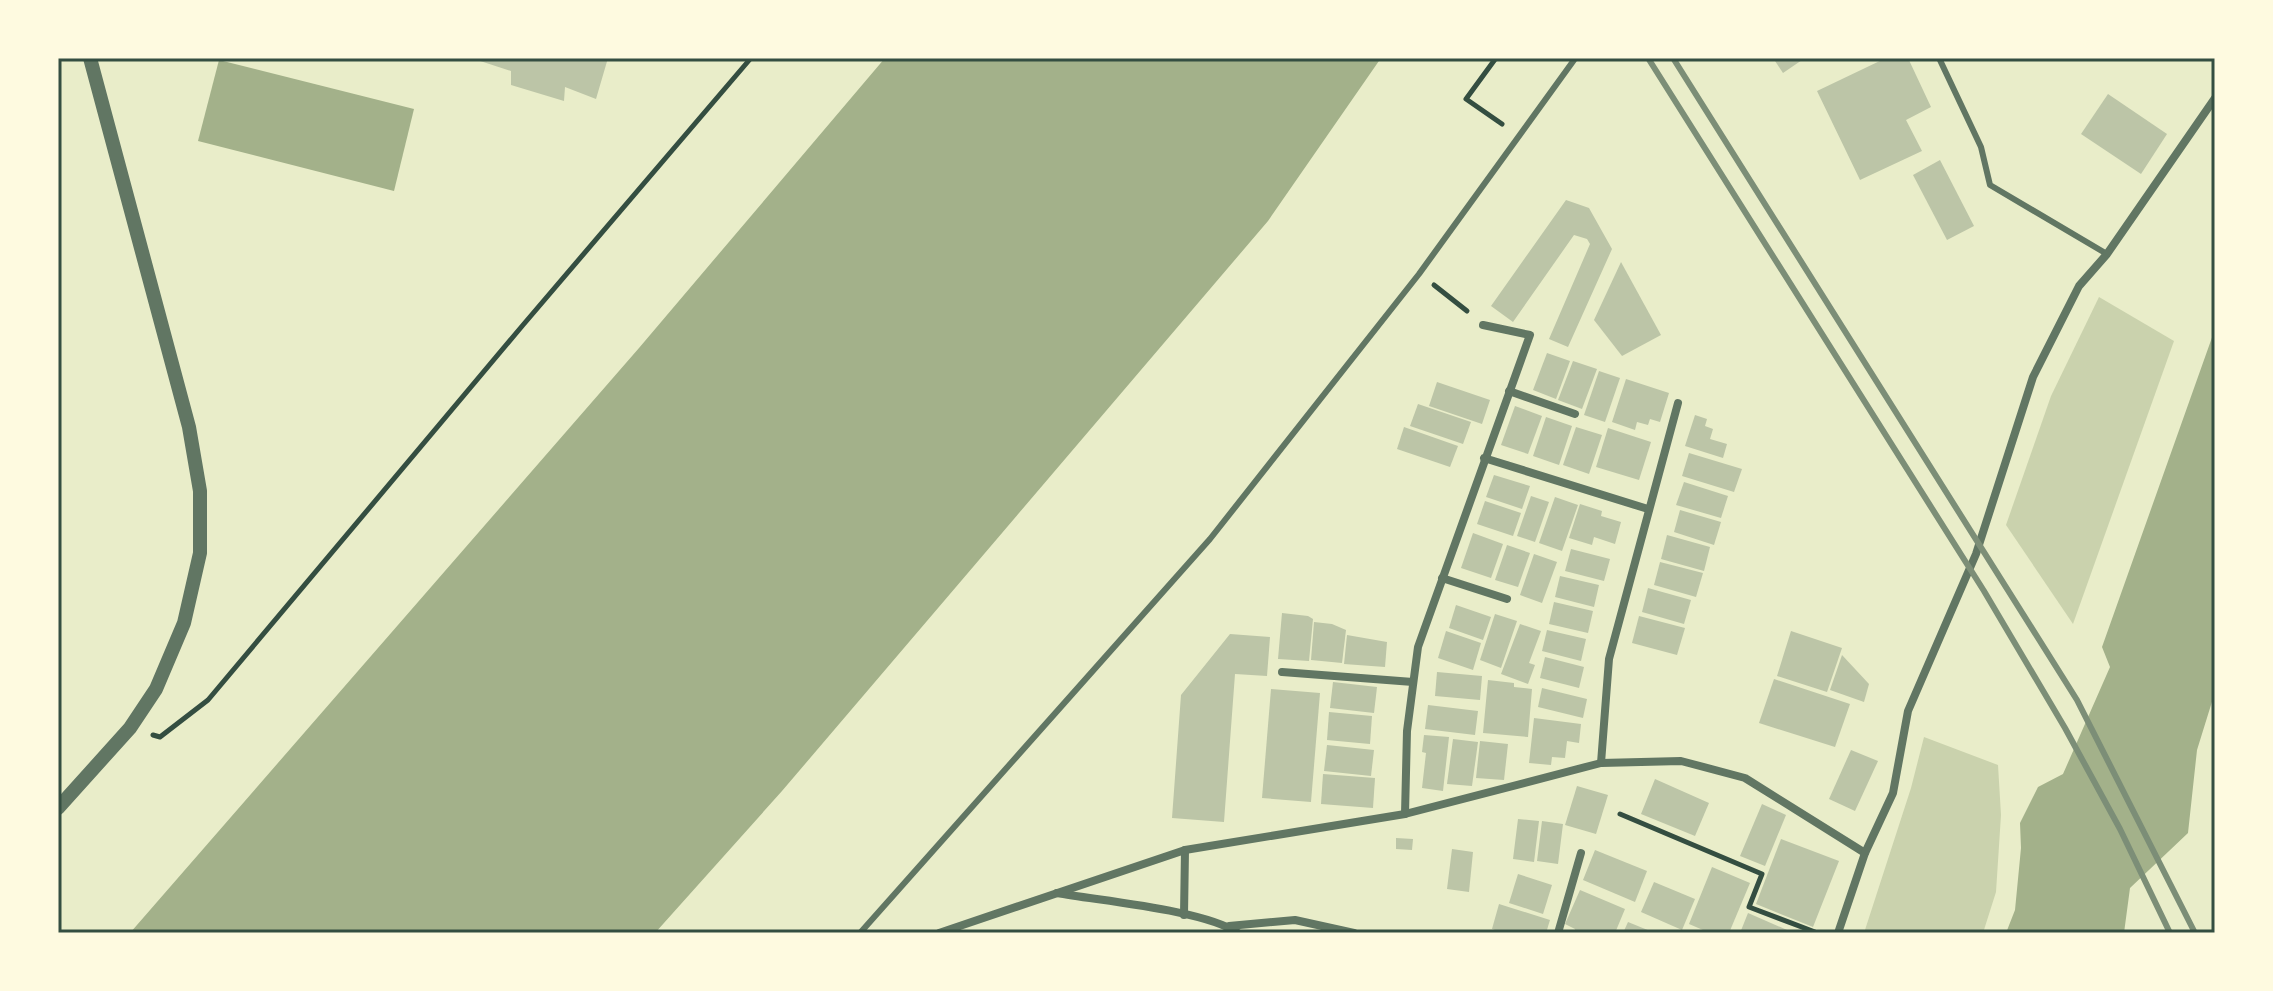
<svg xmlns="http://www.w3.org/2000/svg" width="2273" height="991" font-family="'Varela Round',sans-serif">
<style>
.green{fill:#cad2ad}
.water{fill:#a3b18a}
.building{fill:#bcc5a7}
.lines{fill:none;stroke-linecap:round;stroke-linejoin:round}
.path{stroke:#344e41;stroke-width:5}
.service{stroke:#617663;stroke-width:6}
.minor{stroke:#617663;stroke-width:8}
.tertiary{stroke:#617663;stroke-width:14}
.rail{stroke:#7c8e77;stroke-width:6}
.neatline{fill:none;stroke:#344e41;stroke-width:3}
</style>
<rect width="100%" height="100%" fill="#e9edc9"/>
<!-- green -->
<g class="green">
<polygon points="2099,297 2174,341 2073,624 2006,525 2051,396"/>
<polygon points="1924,737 1998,765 2001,815 1996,892 1983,933 1864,933 1911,788"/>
</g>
<!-- water -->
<g class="water">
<polygon points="885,58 1381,58 1268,221 782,791 655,933 130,933 639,348"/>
<polygon points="219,60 414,109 394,191 198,141"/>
<polygon points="2215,329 2215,692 2197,750 2188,833 2130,888 2124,933 2006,933 2015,910 2021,848 2020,823 2038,787 2063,774 2110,667 2102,647"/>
</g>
<!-- building -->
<g class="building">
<polygon points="471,58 608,58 596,99 565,87 564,101 511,85 511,71"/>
<polygon points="1773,58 1805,58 1783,73"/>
<polygon points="1886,58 1908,58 1931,107 1906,120 1922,151 1860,180 1817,91"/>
<polygon points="2108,94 2167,134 2141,174 2081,134"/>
<polygon points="1940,160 1974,226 1947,240 1913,175"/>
<polygon points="1566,200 1589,208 1612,249 1568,347 1549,339 1590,244 1587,239 1574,235 1513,322 1491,306"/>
<polygon points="1621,262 1661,335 1622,356 1594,320"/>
<polygon points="1547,353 1570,361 1556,399 1533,390"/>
<polygon points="1573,361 1597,369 1582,409 1558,400"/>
<polygon points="1599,371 1620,378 1605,422 1584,415"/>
<polygon points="1626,379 1669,393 1660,422 1650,419 1648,425 1637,422 1635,430 1612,422"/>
<polygon points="1437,382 1490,400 1482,424 1429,406"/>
<polygon points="1418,404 1471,422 1463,444 1410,426"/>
<polygon points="1515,406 1542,416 1528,454 1501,445"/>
<polygon points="1695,415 1707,419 1705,426 1713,429 1710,439 1727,444 1723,458 1685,446"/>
<polygon points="1546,417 1572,426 1559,465 1533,456"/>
<polygon points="1404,427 1458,446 1450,467 1397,449"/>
<polygon points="1576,427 1602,435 1589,474 1563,465"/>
<polygon points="1608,428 1651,442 1639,480 1596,467"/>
<polygon points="1689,453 1742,469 1734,492 1682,476"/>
<polygon points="1494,475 1530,486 1522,509 1486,497"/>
<polygon points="1684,482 1728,496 1721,518 1676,505"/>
<polygon points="1531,496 1549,502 1535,542 1517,536"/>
<polygon points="1555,497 1578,505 1562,551 1539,543"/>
<polygon points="1485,501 1521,513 1513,536 1477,524"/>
<polygon points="1580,504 1602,511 1601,516 1621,522 1615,544 1594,537 1592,545 1569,538"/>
<polygon points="1680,510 1721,522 1714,545 1674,532"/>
<polygon points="1473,533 1503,544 1491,578 1461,568"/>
<polygon points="1667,535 1710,547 1704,571 1661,559"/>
<polygon points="1507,545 1530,553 1518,587 1495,580"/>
<polygon points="1571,549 1610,559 1604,581 1565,571"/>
<polygon points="1534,554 1557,562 1542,603 1520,595"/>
<polygon points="1660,562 1703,573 1696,597 1654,585"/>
<polygon points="1560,576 1599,585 1594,607 1555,597"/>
<polygon points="1648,588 1691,600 1684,624 1642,612"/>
<polygon points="1554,602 1593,611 1588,633 1549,624"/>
<polygon points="1456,605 1491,617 1483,640 1449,628"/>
<polygon points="1282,613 1308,616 1313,619 1309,661 1278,659"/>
<polygon points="1495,614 1517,621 1501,668 1480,660"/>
<polygon points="1639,616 1685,628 1677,655 1632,643"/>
<polygon points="1314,622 1332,624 1346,630 1342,663 1311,660"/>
<polygon points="1520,624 1541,631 1529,663 1535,665 1528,684 1501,674"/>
<polygon points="1547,630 1586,639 1581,661 1542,651"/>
<polygon points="1446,631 1481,643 1473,670 1438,658"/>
<polygon points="1791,631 1842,648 1827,692 1777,676"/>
<polygon points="1230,634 1270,637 1267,676 1235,674 1224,822 1172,818 1181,695"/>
<polygon points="1347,635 1387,642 1385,667 1344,664"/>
<polygon points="1842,655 1869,684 1864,702 1830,690"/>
<polygon points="1545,657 1584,667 1579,688 1540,678"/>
<polygon points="1437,672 1482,676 1480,700 1435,696"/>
<polygon points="1774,679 1850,704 1835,747 1759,723"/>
<polygon points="1488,680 1514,683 1514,687 1532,689 1528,737 1483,733"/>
<polygon points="1333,682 1377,687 1374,713 1330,708"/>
<polygon points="1542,688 1587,699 1583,718 1538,707"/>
<polygon points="1271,689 1320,693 1311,802 1262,798"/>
<polygon points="1428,705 1478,711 1475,735 1425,729"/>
<polygon points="1329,712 1372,716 1370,744 1327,740"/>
<polygon points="1534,718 1581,724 1579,743 1567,741 1565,758 1552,757 1551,765 1529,763"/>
<polygon points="1424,735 1449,737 1443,791 1422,788 1426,753 1422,752"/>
<polygon points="1453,739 1478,742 1472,786 1447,784"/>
<polygon points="1480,741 1508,744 1504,780 1476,778"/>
<polygon points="1327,745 1374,750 1371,776 1324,771"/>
<polygon points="1851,750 1878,761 1855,811 1829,799"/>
<polygon points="1323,774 1375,778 1373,808 1321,804"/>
<polygon points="1655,779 1709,803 1695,836 1641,814"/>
<polygon points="1577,786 1608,795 1596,834 1565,825"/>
<polygon points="1762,804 1786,815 1765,866 1740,856"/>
<polygon points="1518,819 1539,821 1534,862 1513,859"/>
<polygon points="1542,821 1563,824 1558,864 1537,861"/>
<polygon points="1396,838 1413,839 1412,850 1396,849"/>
<polygon points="1781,839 1839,861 1813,927 1756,904"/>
<polygon points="1452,849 1473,852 1469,892 1447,889"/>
<polygon points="1595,850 1647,871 1635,902 1583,880"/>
<polygon points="1712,867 1750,883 1729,933 1710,933 1689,924"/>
<polygon points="1518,874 1552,885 1543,914 1509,903"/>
<polygon points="1654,882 1695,899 1682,930 1641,912"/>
<polygon points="1580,890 1625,909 1615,933 1574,933 1575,929 1565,924"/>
<polygon points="1499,904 1550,920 1546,933 1504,933 1492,929"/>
<polygon points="1748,913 1794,933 1740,933"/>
<polygon points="1628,922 1655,933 1623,933"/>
</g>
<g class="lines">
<!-- path -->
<g class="path">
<polyline points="1496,58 1466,99 1502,124"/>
<polyline points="1434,285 1467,311"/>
<polyline points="153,735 160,737 208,700 523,325 751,58"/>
<polyline points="1620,814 1762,874 1749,907 1815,932"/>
</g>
<!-- service -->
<g class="service">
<polyline points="1939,58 1981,147 1990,185 2107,254"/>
<polyline points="860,933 1210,539 1419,274 1574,60"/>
</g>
<!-- minor -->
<g class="minor">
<polyline points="1509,391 1575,414"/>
<polyline points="1484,458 1648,509"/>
<polyline points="1442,578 1507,599"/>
<polyline points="1282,672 1413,682"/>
<polyline points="1601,763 1609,659 1678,403"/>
<polyline points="1405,814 1407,731 1418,647 1530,335 1483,325"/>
<path d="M 1057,893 C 1101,901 1205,910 1238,933"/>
<polyline points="1184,915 1185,850"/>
<polyline points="939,933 1185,850 1405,814 1601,763 1681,761 1745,778 1865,853"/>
<polyline points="1227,933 1229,926 1295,920 1354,933"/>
<polyline points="1558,933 1581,853"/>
<polyline points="1838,933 1865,853 1893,793 1908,711 1976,554 2033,377 2079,286 2107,254 2215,98"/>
</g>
<!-- tertiary -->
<polyline class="tertiary" points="58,808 130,728 156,689 184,623 200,553 200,491 189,427 90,58"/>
<!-- rail -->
<g class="rail">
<polyline points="1648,58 1984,591 2065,728 2120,829 2170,933"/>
<polyline points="1673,58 2077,700 2195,933"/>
</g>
</g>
<!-- border -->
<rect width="2273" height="991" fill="none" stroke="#fefae0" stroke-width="120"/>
<rect x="60" y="60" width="2153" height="871" class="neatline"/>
</svg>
